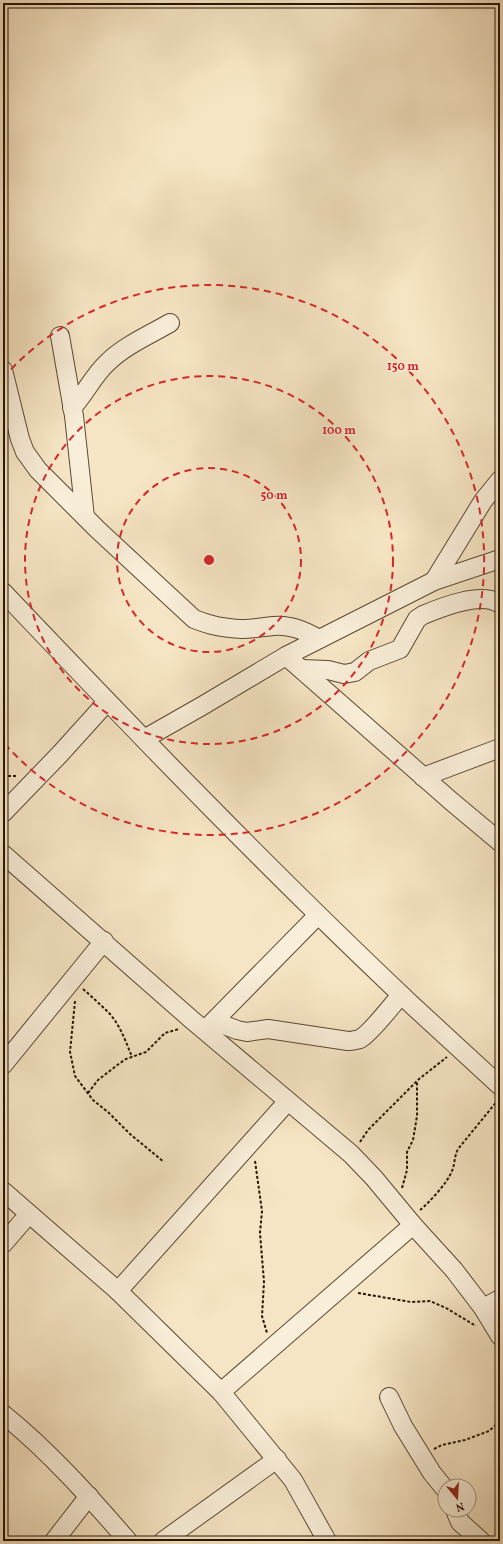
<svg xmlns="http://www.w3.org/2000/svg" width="503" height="1544" font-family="Vollkorn,serif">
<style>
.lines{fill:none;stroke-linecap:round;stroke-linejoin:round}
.minor-casing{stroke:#5a4831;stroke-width:20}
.path{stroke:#261300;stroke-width:2;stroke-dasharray:3 2;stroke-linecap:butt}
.minor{stroke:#f9eed9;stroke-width:18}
.ring{fill:none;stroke:#d62828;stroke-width:2;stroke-dasharray:7 5}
.centre{fill:#d62828;stroke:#f9eed9;stroke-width:2}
.ring-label{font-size:12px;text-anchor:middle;font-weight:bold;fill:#d62828;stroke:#f9eed9;stroke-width:3;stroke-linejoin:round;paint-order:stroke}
</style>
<rect width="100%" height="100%" fill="#f6e5c4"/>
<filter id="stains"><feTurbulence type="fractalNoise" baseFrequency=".005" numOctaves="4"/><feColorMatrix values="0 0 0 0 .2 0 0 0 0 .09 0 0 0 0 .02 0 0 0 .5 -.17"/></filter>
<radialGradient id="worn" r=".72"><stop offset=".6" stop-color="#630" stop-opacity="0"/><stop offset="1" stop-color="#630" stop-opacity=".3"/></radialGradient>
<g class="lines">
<!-- minor casing -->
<g class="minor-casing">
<g id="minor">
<polyline points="60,336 74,416 85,517"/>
<path d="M 3,370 L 20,439 L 25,452 L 38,470 L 98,530 L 194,619 C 212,626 223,628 242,629 C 253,629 263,627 273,626 C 290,624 305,631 319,639"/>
<path d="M 72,408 C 85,394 93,376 107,363 C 124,346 149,335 170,323"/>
<polyline points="434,581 483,501 500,480"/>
<path d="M 3,592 C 136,732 271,872 412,1005 C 441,1032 471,1059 500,1086"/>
<polyline points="286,656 451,801 500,842"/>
<path d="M 301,669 L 328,670 L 344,674 L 355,672 L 369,661 L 400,649 L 417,619 L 423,615 C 442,607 482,591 500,604"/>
<polyline points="144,739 202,706 286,656 434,581 500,559"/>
<polyline points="423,777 500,748"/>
<polyline points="3,813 60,754 107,702"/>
<polyline points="3,854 192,1020 351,1154 374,1178 413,1225 454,1270 483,1308 500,1336"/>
<path d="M 214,1021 L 237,1030 L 247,1032 L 268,1029 L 348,1041 C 352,1041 356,1040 360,1039 C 371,1033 392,1005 401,995"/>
<polyline points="207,1028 318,915"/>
<polyline points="3,1065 104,941"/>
<polyline points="3,1191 118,1291 221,1392 293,1480 327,1541"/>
<polyline points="3,1244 29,1214"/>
<polyline points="118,1291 288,1101"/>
<polyline points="483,1308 500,1299"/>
<polyline points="221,1392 413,1225"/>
<polyline points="389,1397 403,1426 432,1473 445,1489"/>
<path d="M 3,1414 C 49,1451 89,1496 128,1541"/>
<polyline points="455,1510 460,1522 481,1541"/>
<polyline points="54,1541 89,1496"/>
<polyline points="163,1541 277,1459"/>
</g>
</g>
<!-- path -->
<g class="path">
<polyline points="3,776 17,776"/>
<path d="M 83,989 C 92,997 101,1005 109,1013 C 120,1025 126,1042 132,1057"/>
<polyline points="75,1001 70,1052 75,1076 93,1100 109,1113 130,1134 164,1162"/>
<polyline points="88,1093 98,1080 120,1063 126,1059 146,1052 165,1033 179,1029"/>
<polyline points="360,1142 368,1130 419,1079 447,1057"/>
<polyline points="255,1161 262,1211 260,1233 264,1282 262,1316 267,1333"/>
<polyline points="402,1188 407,1170 407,1152 413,1140 417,1116 417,1081"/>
<path d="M 420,1210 C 429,1203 448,1182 452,1171 C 455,1164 454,1157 458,1149 L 498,1100"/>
<polyline points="358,1293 411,1302 430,1301 446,1308 476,1326"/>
<polyline points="434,1449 442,1445 465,1440 489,1431 500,1421"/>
</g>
<!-- minor -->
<use href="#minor" class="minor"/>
</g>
<!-- distance rings -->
<g class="ring">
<circle cx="209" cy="560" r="92"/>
<circle cx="209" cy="560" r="184"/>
<path d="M3 378A275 275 0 1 1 3 742"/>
</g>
<circle cx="209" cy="560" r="6" class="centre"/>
<g class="ring-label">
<text x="403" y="370">150 m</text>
<text x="339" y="434">100 m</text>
<text x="274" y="499">50 m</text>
</g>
<!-- margin -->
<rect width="503" height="1544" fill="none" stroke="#f6e5c4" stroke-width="16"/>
<rect x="4" y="4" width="495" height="1536" fill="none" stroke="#261300" stroke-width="2"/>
<rect x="8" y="8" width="487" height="1528" fill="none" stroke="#261300"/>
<!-- north arrow -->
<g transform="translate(457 1498) rotate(162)"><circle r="19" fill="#f9eed9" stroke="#a59682"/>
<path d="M0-3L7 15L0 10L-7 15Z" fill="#8f2418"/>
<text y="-6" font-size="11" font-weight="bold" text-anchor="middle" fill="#261300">N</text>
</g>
<rect width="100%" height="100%" filter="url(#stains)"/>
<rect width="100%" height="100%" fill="url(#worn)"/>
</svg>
